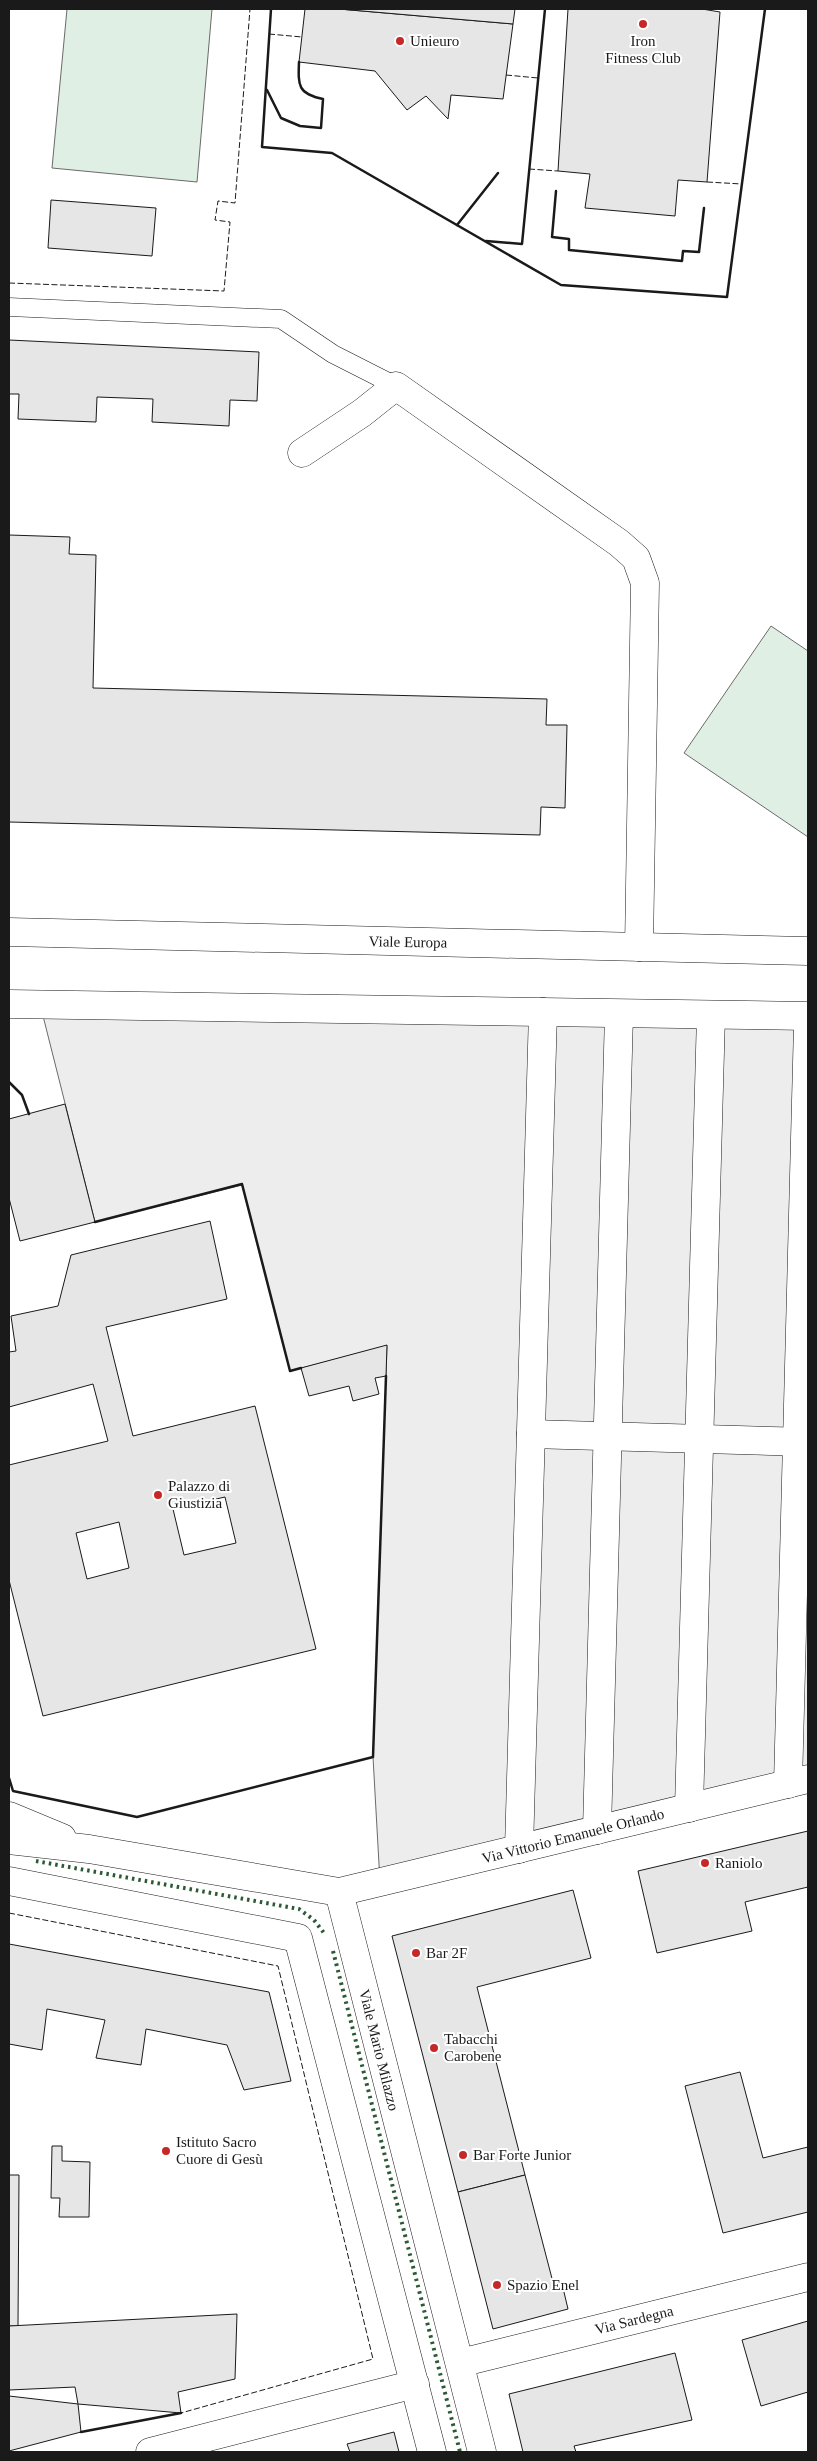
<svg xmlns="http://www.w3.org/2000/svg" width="817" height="2461" font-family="Georgia,serif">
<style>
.green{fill:#e0efe3;stroke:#6a6a6a}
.parking{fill:#ededed;stroke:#6a6a6a}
.building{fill:#e6e6e6;stroke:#1a1a1a;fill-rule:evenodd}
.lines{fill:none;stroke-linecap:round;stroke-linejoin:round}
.lane-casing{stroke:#1a1a1a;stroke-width:19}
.street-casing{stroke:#1a1a1a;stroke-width:29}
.secondary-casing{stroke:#1a1a1a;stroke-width:29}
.lane{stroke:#fff;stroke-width:18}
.street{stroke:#fff;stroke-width:28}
.secondary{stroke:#fff;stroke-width:28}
.hedge{stroke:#2b5a34;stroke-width:4;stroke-dasharray:2.5 4;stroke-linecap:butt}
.fence{stroke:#1a1a1a;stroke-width:1;stroke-dasharray:6 2.5;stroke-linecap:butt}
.wall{stroke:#1a1a1a;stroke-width:2.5}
.poi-dot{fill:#c62828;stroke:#fff;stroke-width:2}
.labels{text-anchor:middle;stroke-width:4;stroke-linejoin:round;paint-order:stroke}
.poi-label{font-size:15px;fill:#1a1a1a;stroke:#fff;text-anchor:start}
.street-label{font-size:15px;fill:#1a1a1a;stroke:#fff}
</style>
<rect width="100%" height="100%" fill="#fff"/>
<!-- green -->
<g class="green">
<polygon points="67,9 212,9 197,182 52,168"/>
<polygon points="771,626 808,651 808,837 684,753"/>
</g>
<!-- parking -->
<polygon class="parking" points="40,1004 808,1016 808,1779 380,1882 373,1757 387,1346 290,1371 242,1185 95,1222"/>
<!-- building -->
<g class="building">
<polygon points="305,9 339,9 513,24 503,99 451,95 448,119 426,96 407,110 375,71 299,62"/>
<polygon points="339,9 515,9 513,24"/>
<polygon points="568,9 702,9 720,12 707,182 678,180 675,216 585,208 590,174 558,171"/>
<polygon points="51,200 156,208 152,256 48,248"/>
<polygon points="9,340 259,352 257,401 230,400 229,426 152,422 153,399 97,397 96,422 18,419 19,394 9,394"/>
<polygon points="9,535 70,537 69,554 96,555 93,688 547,699 546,725 567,725 565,808 541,807 540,835 9,822"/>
<polygon points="65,1104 95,1222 20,1241 9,1198 9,1119"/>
<path d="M 210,1221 L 227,1299 L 106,1327 L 133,1436 L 255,1406 L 316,1649 L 43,1716 L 9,1580 L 9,1465 L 108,1441 L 93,1384 L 9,1407 L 9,1352 L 16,1351 L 11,1316 L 58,1306 L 71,1255 ZM 225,1497 L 236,1543 L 184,1555 L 173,1509 ZM 119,1522 L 129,1568 L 87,1579 L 76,1533 Z"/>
<polygon points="387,1345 386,1376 375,1378 379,1394 353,1401 349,1386 309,1396 301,1368"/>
<polygon points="808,1831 808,1887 745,1902 752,1931 657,1953 638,1871"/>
<polygon points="573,1890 591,1958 477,1987 525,2175 458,2192 392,1936"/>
<polygon points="9,1944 269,1992 291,2081 244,2090 227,2045 146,2029 141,2065 96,2058 105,2020 47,2009 42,2050 9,2044"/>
<polygon points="740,2072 763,2158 808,2147 808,2212 723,2233 685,2086"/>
<polygon points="52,2146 62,2146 62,2161 90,2162 89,2217 59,2217 60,2198 51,2198"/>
<polygon points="9,2175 19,2175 18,2326 9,2326"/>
<polygon points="525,2175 555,2290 563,2288 568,2309 493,2329 458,2192"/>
<polygon points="237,2314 235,2379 178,2392 181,2413 78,2404 75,2387 9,2390 9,2326"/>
<polygon points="808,2321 808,2392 761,2406 742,2340"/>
<polygon points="675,2353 692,2420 574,2446 576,2452 523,2452 509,2394"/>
<polygon points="9,2396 78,2404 81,2432 9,2451"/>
<polygon points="394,2432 399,2452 350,2452 347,2444"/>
</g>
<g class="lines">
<!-- lane casing -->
<g class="lane-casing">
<polyline id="lane" points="9,307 281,319 333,354 396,386"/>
</g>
<!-- street casing -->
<g class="street-casing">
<g id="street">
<polyline points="302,453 362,413 396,386 619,543 636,558 645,583 639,947"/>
<polyline points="531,1434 808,1442"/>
<polyline points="788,1784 808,1025"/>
<polyline points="689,1808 711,1015"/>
<polyline points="597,1830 619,1014"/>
<polyline points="519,1849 543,1012"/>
<polyline points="339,1892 808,1779"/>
<polyline points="460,2363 808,2277"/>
<polyline points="150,2452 415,2384"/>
</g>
</g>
<!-- secondary casing -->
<g class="secondary-casing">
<g id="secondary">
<polyline points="9,932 808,951"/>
<polyline points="9,1004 808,1016"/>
<polyline points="9,1816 62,1838"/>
<polyline points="9,1840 89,1849 339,1892 482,2452"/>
<polyline points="9,1881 298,1938 432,2452"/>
</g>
</g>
<!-- lane -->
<use href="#lane" class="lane"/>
<!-- street -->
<use href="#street" class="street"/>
<!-- secondary -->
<use href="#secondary" class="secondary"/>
<!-- hedge -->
<g class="hedge">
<polyline points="36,1861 299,1909 314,1920 324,1933"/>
<polyline points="333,1951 460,2452"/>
</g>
<!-- fence -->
<g class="fence">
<polyline points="269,34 302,37"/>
<polyline points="506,75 538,78"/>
<polyline points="529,169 558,171"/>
<polyline points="707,182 742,184"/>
<polyline points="9,283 224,291 230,222 215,220 218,201 235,203 250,9"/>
<polyline points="9,1913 278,1966 373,2359 181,2413"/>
</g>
<!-- wall -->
<g class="wall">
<polyline points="271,9 262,147 332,153 561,285 727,297 765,9"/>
<path d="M 267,90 L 281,118 L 300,126 L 321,128 L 323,99 C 298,94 298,86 299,62"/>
<polyline points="556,191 552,237 569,239 569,250 682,261 683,251 699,252 704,208"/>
<polyline points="457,225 498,173"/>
<polyline points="486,241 522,244 545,9"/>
<polyline points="9,1082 22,1095 29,1114"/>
<polyline points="95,1222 242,1184 290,1371 301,1368"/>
<polyline points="9,1778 13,1791 137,1817 373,1757 386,1376"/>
<polyline points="81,2432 181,2413"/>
</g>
</g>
<!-- markers -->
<g class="poi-dot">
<circle cx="643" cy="24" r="5"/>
<circle cx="400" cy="41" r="5"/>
<circle cx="158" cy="1495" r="5"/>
<circle cx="705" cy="1863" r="5"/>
<circle cx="416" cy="1953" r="5"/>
<circle cx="434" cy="2048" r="5"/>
<circle cx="166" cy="2151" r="5"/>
<circle cx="463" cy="2155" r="5"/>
<circle cx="497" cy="2285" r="5"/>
</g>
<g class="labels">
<!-- poi labels -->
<g class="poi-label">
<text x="410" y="46">Unieuro</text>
<text x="643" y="46" text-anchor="middle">Iron<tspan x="643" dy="17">Fitness Club</tspan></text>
<text x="168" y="1491">Palazzo di<tspan x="168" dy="17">Giustizia</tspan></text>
<text x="715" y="1868">Raniolo</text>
<text x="426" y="1958">Bar 2F</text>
<text x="444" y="2044">Tabacchi<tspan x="444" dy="17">Carobene</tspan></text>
<text x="176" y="2147">Istituto Sacro<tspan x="176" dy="17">Cuore di Gesù</tspan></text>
<text x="473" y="2160">Bar Forte Junior</text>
<text x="507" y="2290">Spazio Enel</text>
</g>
<!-- street labels -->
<g class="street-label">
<text transform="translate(408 942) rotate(1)" y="5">Viale Europa</text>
<text transform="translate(573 1836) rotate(-14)" y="5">Via Vittorio Emanuele Orlando</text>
<text transform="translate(379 2050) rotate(76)" y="5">Viale Mario Milazzo</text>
<text transform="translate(634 2320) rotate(-14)" y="5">Via Sardegna</text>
</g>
</g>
<!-- border -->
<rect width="817" height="2461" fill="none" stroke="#1a1a1a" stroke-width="20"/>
</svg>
